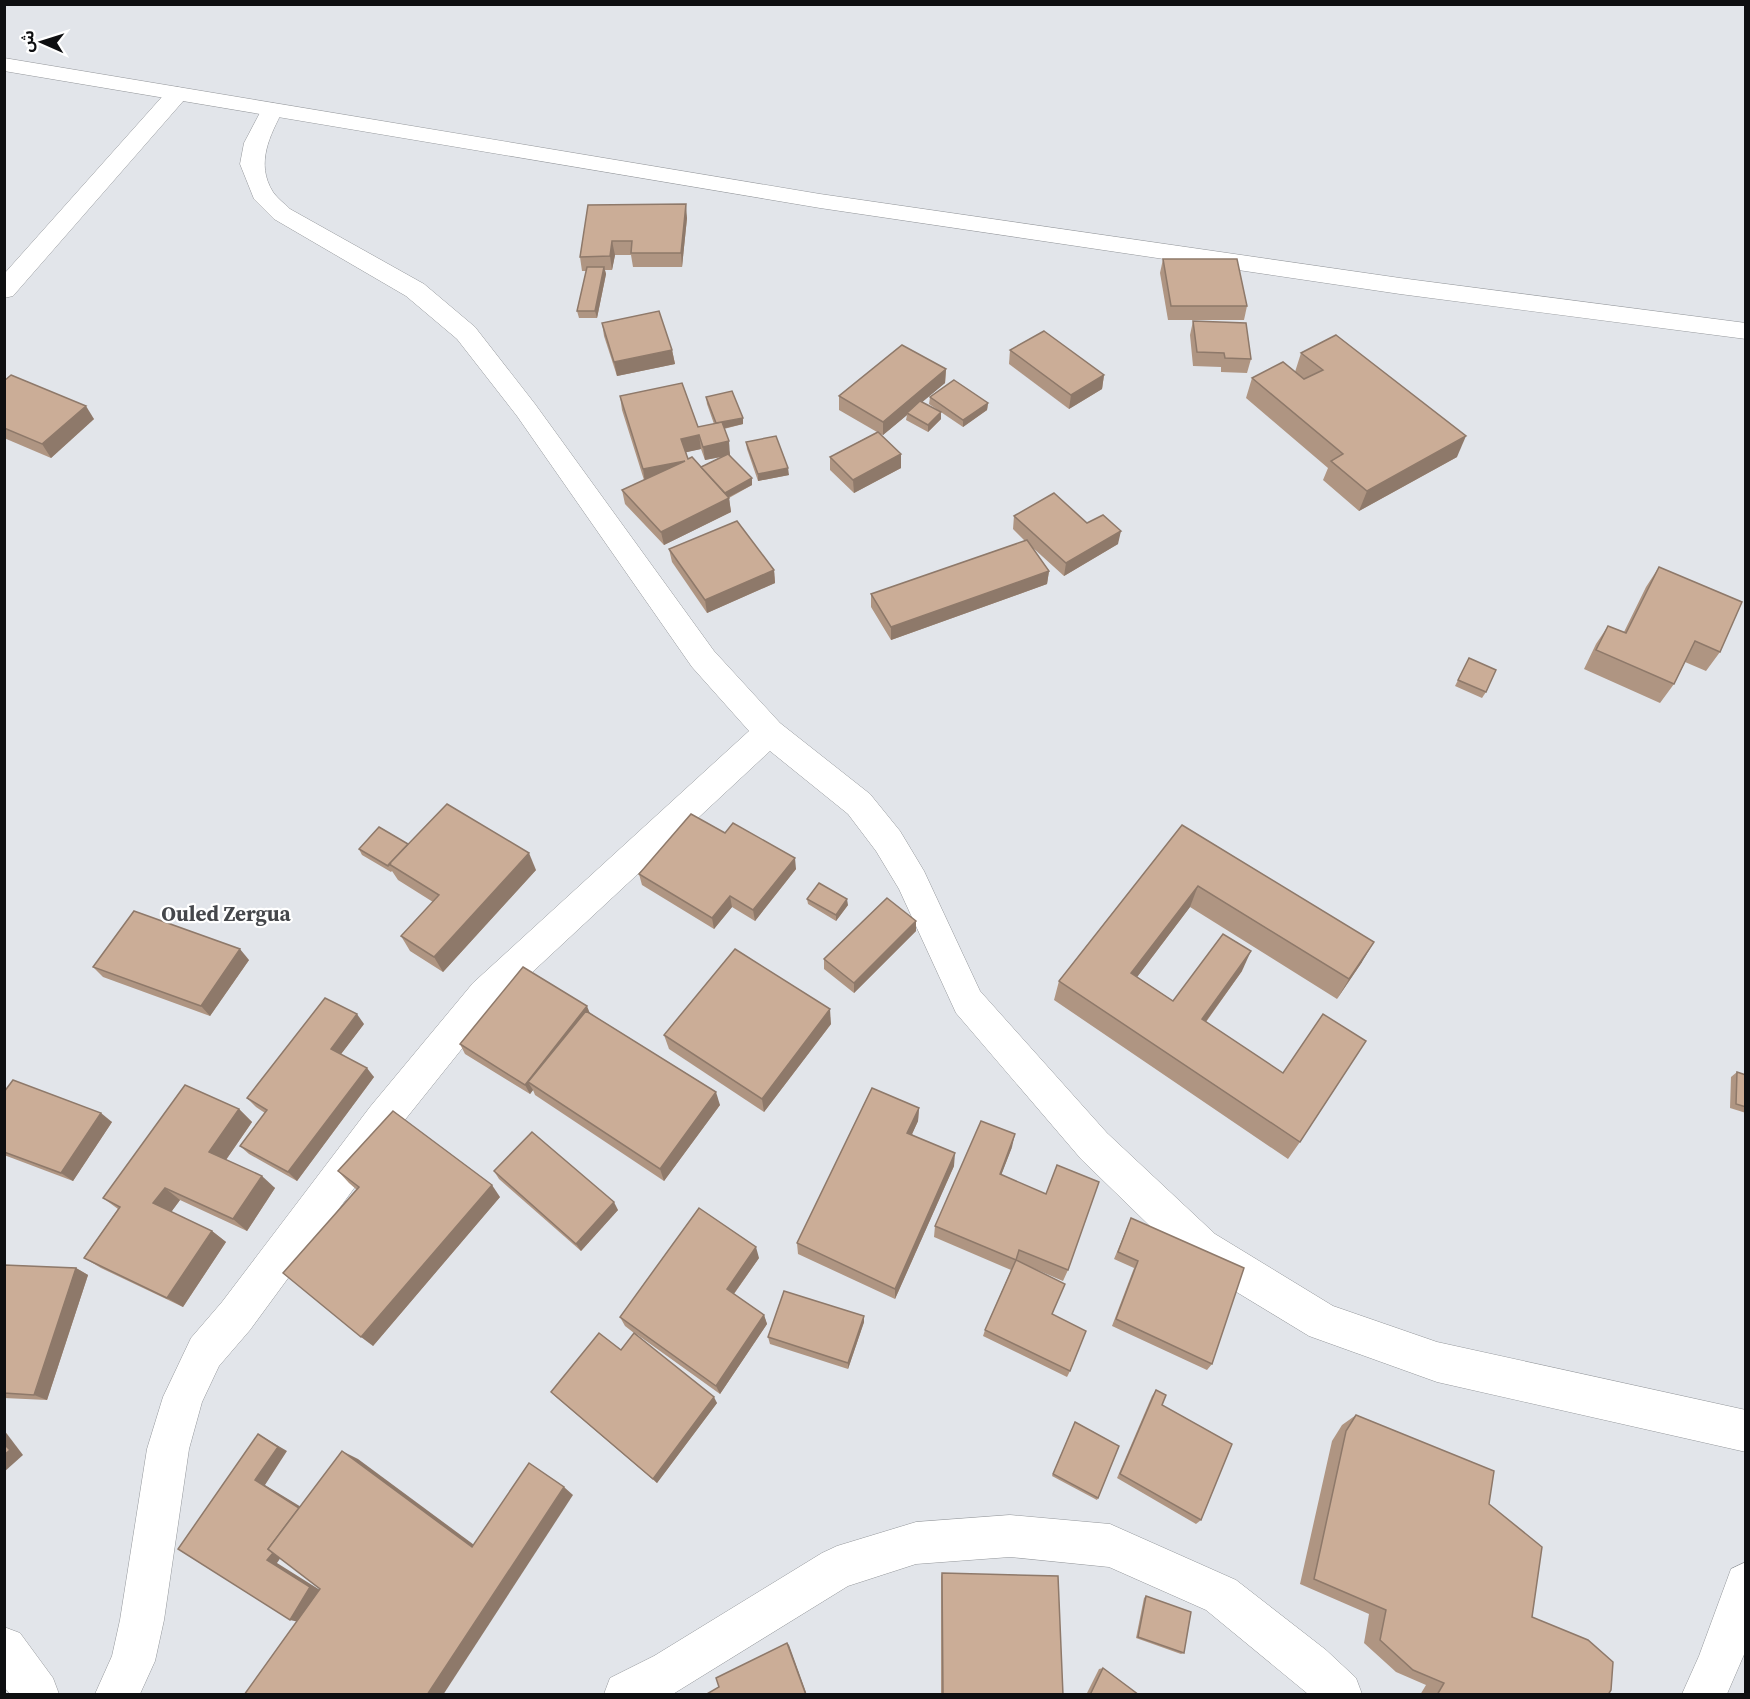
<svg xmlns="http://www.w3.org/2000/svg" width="1750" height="1699" font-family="'Source Serif 4','Noto Sans Arabic',serif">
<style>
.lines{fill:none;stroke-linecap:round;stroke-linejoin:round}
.street-casing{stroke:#94979b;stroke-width:1}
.secondary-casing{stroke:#94979b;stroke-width:1}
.street{fill:#fff;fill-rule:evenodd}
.secondary{fill:#fff;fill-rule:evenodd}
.wall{fill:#af9582;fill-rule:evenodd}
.shaded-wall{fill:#8e796a}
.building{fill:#cbad97;stroke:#8e796a;stroke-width:1.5}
.labels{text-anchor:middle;stroke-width:4.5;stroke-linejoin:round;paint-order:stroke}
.quarter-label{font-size:21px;font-weight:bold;fill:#45474b;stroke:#fff}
</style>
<rect width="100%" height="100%" fill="#e2e5ea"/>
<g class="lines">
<!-- street casing -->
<g class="street-casing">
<g id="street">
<polygon points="177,87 185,89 188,94 185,99 13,296 4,298 4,274 169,89"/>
<path d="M 272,103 L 280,105 L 283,110 C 270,136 255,163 273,192 C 277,198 285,204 290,209 L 424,284 L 475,327 L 535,404 L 714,651 L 780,723 L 870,794 L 900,831 L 924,871 L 980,991 L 1107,1133 L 1215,1234 L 1333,1306 L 1437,1342 L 1746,1410 L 1746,1452 L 1437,1382 L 1309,1336 L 1187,1262 L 1081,1159 L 956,1013 L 899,889 L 876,851 L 848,814 L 770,751 L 497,1005 L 396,1131 L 250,1330 L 219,1366 L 202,1402 L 189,1449 L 164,1620 L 155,1661 L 140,1694 L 95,1694 L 112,1656 L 120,1620 L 147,1449 L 163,1397 L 191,1338 L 222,1302 L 370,1107 L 473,983 L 749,731 L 692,667 L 517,416 L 457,339 L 406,296 L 274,219 L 254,199 L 240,164 L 244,143 L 264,105 Z"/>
<polygon points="1010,1515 1110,1524 1236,1580 1326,1650 1356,1678 1362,1694 1308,1694 1206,1610 1109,1567 1010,1557 916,1564 848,1586 673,1694 604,1694 610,1678 654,1656 822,1553 837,1546 916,1522"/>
<polygon points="4,1627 20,1633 53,1678 59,1694 10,1694 4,1687"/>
</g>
</g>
<!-- secondary casing -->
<g class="secondary-casing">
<g id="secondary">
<polygon points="4,58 820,194 1400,278 1746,323 1746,339 1400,294 820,208 4,71"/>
<polygon points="1746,1562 1746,1650 1727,1694 1682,1694 1699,1656 1731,1569"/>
</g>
</g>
<!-- street -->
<use href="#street" class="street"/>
<!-- secondary -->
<use href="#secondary" class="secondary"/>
</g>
<!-- wall -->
<g class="wall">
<polygon points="588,205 687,218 682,267 633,267 631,255 615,255 612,270 605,270 606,274 597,318 579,318 577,311 586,271 582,271 580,257"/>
<polygon points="1163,259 1247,306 1244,320 1168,320 1160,273"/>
<polygon points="1193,321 1251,359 1247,373 1221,372 1221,367 1193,366 1190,335"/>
<polygon points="602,323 672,350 675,364 617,376 604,336"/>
<polygon points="1010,350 1104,375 1102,389 1069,409 1009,364"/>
<polygon points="1301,353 1457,457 1359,511 1323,480 1328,468 1246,398 1252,378 1295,372"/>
<polygon points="946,369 945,383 922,402 941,419 928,432 906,420 907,415 883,435 880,434 901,454 901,468 854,493 830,470 830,457 877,432 839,410 839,396"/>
<polygon points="4,381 94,419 51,458 4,438"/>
<path d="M 620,396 L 698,427 L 714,424 L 707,404 L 706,397 L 743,418 L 743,424 L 724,429 L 730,455 L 752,485 L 729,498 L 731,512 L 664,545 L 625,504 L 622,490 L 644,480 L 622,410 ZM 701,449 L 705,460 L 721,457 L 701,467 L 688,459 L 686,452 Z"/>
<polygon points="930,397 988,403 987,410 963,427 929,404"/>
<polygon points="746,442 789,475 758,481 747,449"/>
<polygon points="1014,516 1087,523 1118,544 1064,576 1032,547 1049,571 1047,584 891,640 871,607 871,594 1025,541 1013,529"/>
<polygon points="669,549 774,570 775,583 707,613 672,562"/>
<polygon points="1659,567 1720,652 1706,671 1685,662 1674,684 1660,703 1584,669 1596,644 1608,626 1624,632 1646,587"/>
<polygon points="1469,658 1486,692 1482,698 1455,686"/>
<polygon points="1182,825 1362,962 1337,999 1190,907 1137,977 1173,1001 1242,971 1206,1022 1300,1142 1288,1159 1054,1000 1059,981"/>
<polygon points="725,833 796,869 755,921 732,907 714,929 642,885 639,874"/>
<polygon points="408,844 536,870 443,972 410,951 401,936 433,902 398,880 392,871 391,872 362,855 359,849"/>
<polygon points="807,899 848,905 836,921 808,904"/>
<polygon points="916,921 916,931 854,993 824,969 824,959"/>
<polygon points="249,960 210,1016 103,977 93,967"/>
<polygon points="590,1013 720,1105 664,1181 535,1095 533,1090 530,1094 465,1054 460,1044"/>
<polygon points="364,1024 341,1054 374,1077 297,1181 249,1154 240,1146 265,1113 256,1107 247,1098"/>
<polygon points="831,1024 764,1112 669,1049 664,1035"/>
<polygon points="1737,1072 1746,1075 1746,1113 1730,1108 1731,1077"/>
<polygon points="4,1092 112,1122 73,1181 4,1155"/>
<polygon points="919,1108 918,1121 912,1134 954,1166 895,1299 798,1254 797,1243"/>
<polygon points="239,1109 252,1122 226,1160 275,1188 247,1231 180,1200 171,1212 212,1231 226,1242 183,1307 101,1268 84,1258 118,1209 103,1198"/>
<polygon points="1012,1147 1001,1175 1068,1270 1063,1281 1028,1266 1052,1314 1070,1371 1067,1377 983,1336 985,1330 1011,1270 934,1237 935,1226"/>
<polygon points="338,1171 500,1197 373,1346 357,1190 349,1183"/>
<polygon points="494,1171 618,1210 581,1251 499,1179"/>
<polygon points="1131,1218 1212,1364 1207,1370 1112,1326 1134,1268 1114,1259"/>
<polygon points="759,1258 734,1294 764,1315 767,1324 720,1394 635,1333 717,1403 657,1483 556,1397 551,1392 621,1350 634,1333 625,1326 620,1317"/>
<polygon points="4,1265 76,1268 88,1275 47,1400 4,1398"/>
<polygon points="864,1322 848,1369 770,1344 768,1337"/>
<polygon points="1156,1390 1201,1520 1196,1524 1117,1478 1152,1396"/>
<polygon points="1356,1415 1489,1504 1532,1617 1608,1695 1420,1695 1426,1685 1396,1672 1364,1643 1369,1614 1300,1584 1332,1441 1342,1425"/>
<polygon points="1075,1422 1098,1498 1097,1500 1052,1476"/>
<polygon points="942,1573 1063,1695 941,1695 941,1577"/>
<polygon points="1146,1596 1184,1653 1181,1654 1136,1638 1144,1598"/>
<polygon points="1103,1668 1139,1695 1086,1695 1099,1669"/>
</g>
<!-- shaded-wall -->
<g class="shaded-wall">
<polygon points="686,204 687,218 682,267 681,253"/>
<polygon points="612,241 615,255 612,270 610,256"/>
<polygon points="604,267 606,274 597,318 595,311"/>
<polygon points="672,350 675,364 617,376 614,362"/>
<polygon points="946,369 945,383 908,414 907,413 907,415 883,435 883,422"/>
<polygon points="1104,375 1102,389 1069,409 1071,395"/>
<polygon points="988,403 987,410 963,427 963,420"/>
<polygon points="86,406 94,419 51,458 42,444"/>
<polygon points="941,412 941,419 928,432 928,425"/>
<polygon points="743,418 743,424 717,430 716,423"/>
<polygon points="699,435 701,449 683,453 681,439"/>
<polygon points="1466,436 1457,457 1359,511 1367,491"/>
<polygon points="729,441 730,455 705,460 703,447"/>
<polygon points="901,454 901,468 854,493 853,480"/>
<polygon points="685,461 645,483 643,469"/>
<polygon points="788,468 789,475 758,481 758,474"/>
<polygon points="752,478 752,485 725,499 725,493"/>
<polygon points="729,498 731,512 664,545 661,532"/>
<polygon points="1121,531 1118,544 1064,576 1066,563"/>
<polygon points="774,570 775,583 707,613 705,600"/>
<polygon points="1049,571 1047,584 891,640 891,627"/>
<polygon points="529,853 536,870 443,972 434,957"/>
<polygon points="795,858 796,869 755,921 753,910"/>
<polygon points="1198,886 1190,907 1125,993 1131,973"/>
<polygon points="730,896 732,907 714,929 712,918"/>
<polygon points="847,899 848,905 836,921 836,915"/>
<polygon points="916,921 916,931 854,993 854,983"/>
<polygon points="1374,942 1362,962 1337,999 1349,979"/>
<polygon points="240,949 249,960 210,1016 201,1006"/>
<polygon points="1251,951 1242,971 1194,1038 1202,1019"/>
<polygon points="587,1006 591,1016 528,1082 533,1090 530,1094 525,1085"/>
<polygon points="830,1009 831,1024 764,1112 762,1099"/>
<polygon points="357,1014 364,1024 338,1058 331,1049"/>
<polygon points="367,1068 374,1077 297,1181 288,1172"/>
<polygon points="716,1092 720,1105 664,1181 660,1169"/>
<polygon points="919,1108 918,1121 907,1145 907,1133"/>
<polygon points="239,1109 252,1122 223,1164 209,1152"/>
<polygon points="101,1113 112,1122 73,1181 61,1173"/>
<polygon points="1015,1134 1012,1147 997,1186 1000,1174"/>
<polygon points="955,1153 954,1166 895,1299 895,1289"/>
<polygon points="262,1176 275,1188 247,1231 233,1219"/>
<polygon points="492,1185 500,1197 373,1346 361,1337"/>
<polygon points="165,1188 180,1200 169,1215 153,1203"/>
<polygon points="614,1202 618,1210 581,1251 576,1244"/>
<polygon points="212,1231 226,1242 183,1307 167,1298"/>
<polygon points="756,1247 759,1258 730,1299 727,1289"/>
<polygon points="76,1268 88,1275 47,1400 34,1395"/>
<polygon points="764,1315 767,1324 720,1394 716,1386"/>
<polygon points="864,1316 864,1322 848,1369 848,1363"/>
<polygon points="714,1397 717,1403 657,1483 653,1479"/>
<polygon points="4,1430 23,1455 4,1472"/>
<polygon points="258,1434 287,1451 265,1485 311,1513 277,1563 320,1590 299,1622 290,1620 267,1560 255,1480"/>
<polygon points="342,1451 358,1459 485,1553 472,1547"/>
<polygon points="564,1487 573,1495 443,1695 427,1695"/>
<polygon points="787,1643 789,1645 807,1695 806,1695"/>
</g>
<!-- building -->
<g class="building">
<polygon points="686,204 681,253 631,253 632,241 612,241 610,256 580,257 588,205"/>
<polygon points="1163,259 1237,259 1247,306 1171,306"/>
<polygon points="587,267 604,267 595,311 577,311"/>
<polygon points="659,311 672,350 614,362 602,323"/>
<polygon points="1193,321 1246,323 1251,359 1225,358 1224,353 1197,352"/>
<polygon points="1044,331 1104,375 1071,395 1010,350"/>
<polygon points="1336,335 1466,436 1367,491 1331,461 1343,454 1252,378 1283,362 1304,379 1323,370 1301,353"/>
<polygon points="902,345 946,369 883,422 839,396"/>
<polygon points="11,375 86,406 42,444 4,428 4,381"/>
<polygon points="954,380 988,403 963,420 930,397"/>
<polygon points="682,383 698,427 722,422 729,441 703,447 699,435 681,439 688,459 692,457 729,498 661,532 622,490 685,461 643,469 620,396"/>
<polygon points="732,391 743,418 716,423 706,397"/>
<polygon points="920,401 941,412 928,425 907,413"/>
<polygon points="878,432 901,454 853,480 830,457"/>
<polygon points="776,436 788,468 758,474 746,442"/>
<polygon points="728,454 752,478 725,493 701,467"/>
<polygon points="1054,493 1087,523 1103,515 1121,531 1066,563 1014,516"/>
<polygon points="737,521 774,570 705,600 669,549"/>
<polygon points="1027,540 1049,571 891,627 871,594"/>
<polygon points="1659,567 1742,602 1720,652 1695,641 1674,684 1596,650 1608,626 1626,633"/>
<polygon points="1469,658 1496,670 1486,692 1458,680"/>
<polygon points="447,804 529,853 434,957 401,936 439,895 389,864"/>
<polygon points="691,814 725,833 733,823 795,858 753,910 730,896 712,918 639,874"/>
<polygon points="1182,825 1374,942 1349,979 1198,886 1131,973 1173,1001 1223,934 1251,951 1202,1019 1283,1073 1323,1014 1366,1041 1300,1142 1059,981"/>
<polygon points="379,827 408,844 389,864 390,864 388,866 359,849"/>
<polygon points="819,883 847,899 836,915 807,899"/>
<polygon points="887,898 916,921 854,983 824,959"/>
<polygon points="134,911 240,949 201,1006 93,967"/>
<polygon points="735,949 830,1009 762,1099 664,1035"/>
<polygon points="523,967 587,1006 525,1085 460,1044"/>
<polygon points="325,998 357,1014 331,1049 367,1068 288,1172 240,1146 267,1110 247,1098"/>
<polygon points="586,1011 716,1092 660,1169 528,1082"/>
<polygon points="1737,1072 1746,1075 1746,1107 1736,1104"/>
<polygon points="13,1080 101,1113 61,1173 4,1152 4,1092"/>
<polygon points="185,1085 239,1109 209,1152 262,1176 233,1219 165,1188 153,1203 212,1231 167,1298 84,1258 120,1207 103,1198"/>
<polygon points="872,1088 919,1108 907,1133 955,1153 895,1289 797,1243"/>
<polygon points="393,1111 492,1185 361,1337 283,1273 359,1187 338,1171"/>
<polygon points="981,1121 1015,1134 1000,1174 1046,1194 1057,1165 1099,1182 1068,1270 1019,1250 1016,1260 935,1226"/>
<polygon points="532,1132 614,1202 576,1244 494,1171"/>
<polygon points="699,1208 756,1247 727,1289 764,1315 716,1386 620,1317"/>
<polygon points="1131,1218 1244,1268 1212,1364 1116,1319 1138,1261 1118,1252"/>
<polygon points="1016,1260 1065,1284 1052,1314 1086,1331 1070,1371 985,1330"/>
<polygon points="4,1265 76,1268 34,1395 4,1393"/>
<polygon points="784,1291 864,1316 848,1363 768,1337"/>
<polygon points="599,1333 621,1350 634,1333 714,1397 653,1479 551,1392"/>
<polygon points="1156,1390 1166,1395 1162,1405 1232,1444 1201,1520 1120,1474"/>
<polygon points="1356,1415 1494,1471 1489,1504 1542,1547 1532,1617 1588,1640 1613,1662 1611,1690 1608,1695 1437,1695 1444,1683 1413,1670 1380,1640 1386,1610 1314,1579 1346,1431"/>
<polygon points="1075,1422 1119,1446 1098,1498 1053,1474"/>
<polygon points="258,1434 278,1447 255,1480 299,1508 268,1549 273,1553 267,1560 310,1587 290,1620 178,1549"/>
<polygon points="4,1444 10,1450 4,1455"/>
<polygon points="342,1451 472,1547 529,1463 564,1487 427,1695 244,1695 320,1589 268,1549"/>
<polygon points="942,1573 1058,1576 1063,1695 943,1695"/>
<polygon points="1146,1596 1191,1612 1184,1653 1138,1637"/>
<polygon points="787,1643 806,1695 705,1695 719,1687 716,1678"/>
<polygon points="1103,1668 1139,1695 1090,1695"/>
</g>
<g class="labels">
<!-- quarter labels -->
<g class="quarter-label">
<text x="226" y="921">Ouled Zergua</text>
</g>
</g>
<!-- border -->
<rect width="1750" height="1699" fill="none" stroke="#0e0f11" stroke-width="12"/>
<!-- north arrow -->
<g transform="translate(42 42) rotate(273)" stroke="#ffffff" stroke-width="4.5" paint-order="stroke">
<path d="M0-4.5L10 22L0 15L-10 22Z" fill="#0e0f11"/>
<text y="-9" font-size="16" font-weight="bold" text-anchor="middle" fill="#0e0f11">ش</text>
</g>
</svg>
